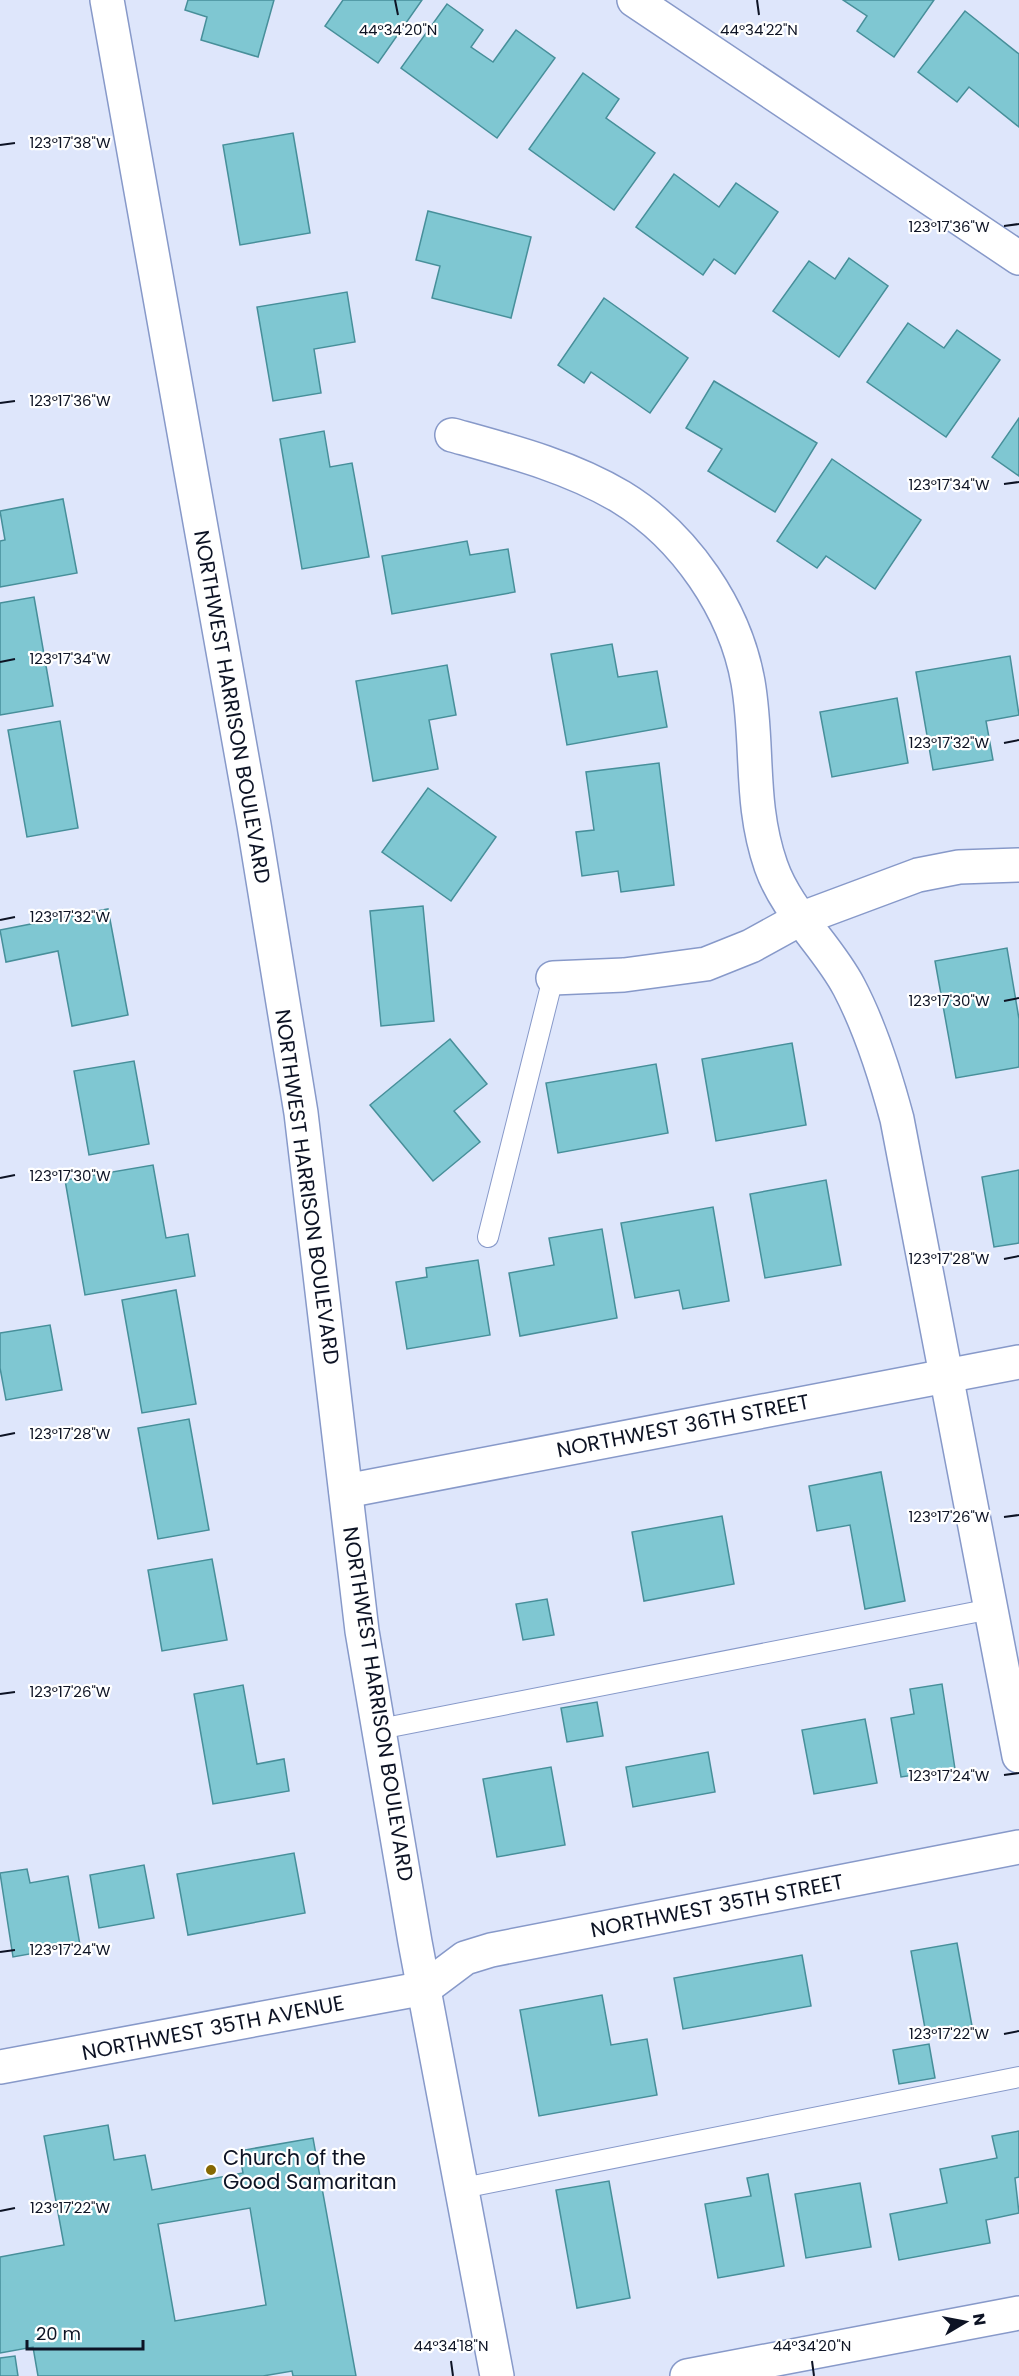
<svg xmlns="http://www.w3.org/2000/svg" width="1019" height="2376" font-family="Poppins,sans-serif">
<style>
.building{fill:#7fc7d2;stroke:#478f9a;stroke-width:1.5;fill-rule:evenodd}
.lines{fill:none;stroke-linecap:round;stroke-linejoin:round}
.service-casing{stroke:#8799c9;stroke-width:22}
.minor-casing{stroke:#8799c9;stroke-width:36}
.tertiary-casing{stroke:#8799c9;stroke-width:36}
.secondary-casing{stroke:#8799c9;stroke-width:36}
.service{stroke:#fff;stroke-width:20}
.minor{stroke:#fff;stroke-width:33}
.tertiary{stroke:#fff;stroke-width:33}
.secondary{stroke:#fff;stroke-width:33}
.ticks{fill:none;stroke:#0d1324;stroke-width:2}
.poi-dot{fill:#866802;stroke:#fff;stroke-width:2}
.labels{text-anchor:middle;stroke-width:4.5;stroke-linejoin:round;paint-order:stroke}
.street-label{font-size:21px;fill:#0d1324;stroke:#fff}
.poi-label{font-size:21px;fill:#0d1324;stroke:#fff;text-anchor:start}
.ticks-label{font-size:15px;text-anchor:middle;fill:#0d1324;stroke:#fff;stroke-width:4.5;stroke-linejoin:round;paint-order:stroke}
</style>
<rect width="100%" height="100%" fill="#dee6fb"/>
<!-- building -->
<g class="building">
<polygon points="188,0 274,0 258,57 201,40 207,17 185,10"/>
<polygon points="343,0 422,0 378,63 325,26"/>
<polygon points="843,0 934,0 894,57 857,31 867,16"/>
<polygon points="447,4 483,30 471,47 493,62 516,30 555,58 497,138 401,68"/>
<polygon points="965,11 1019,54 1019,127 969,87 957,102 918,72"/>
<polygon points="583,73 619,99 606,118 655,153 614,210 529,149"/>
<polygon points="293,133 310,233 240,245 223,145"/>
<polygon points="674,174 719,207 736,183 778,212 735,274 714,259 703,275 636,227"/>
<polygon points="428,211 531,237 511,318 432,298 440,266 416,260"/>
<polygon points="849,258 888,286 839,357 773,311 809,261 835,279"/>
<polygon points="347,292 355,342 314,349 321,393 273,401 257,307"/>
<polygon points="604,298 688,358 650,413 591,372 584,383 558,365"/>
<polygon points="908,323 944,348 957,330 1000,360 946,437 867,382"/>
<polygon points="714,381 817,443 775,512 708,471 722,449 686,428"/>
<polygon points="1019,418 1019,476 992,457"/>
<polygon points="324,431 330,467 352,463 369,557 302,569 280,439"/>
<polygon points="832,459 921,520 875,589 826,556 817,568 777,541"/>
<polygon points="63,499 77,573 0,587 0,541 5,540 0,511"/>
<polygon points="467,541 470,555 508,549 515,592 392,614 382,556"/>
<polygon points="34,597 53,706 0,715 0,603"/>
<polygon points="612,644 618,677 657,671 667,727 567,745 551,654"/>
<polygon points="1010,656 1019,715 986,721 993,760 933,770 916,672"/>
<polygon points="447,665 456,715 429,720 438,769 373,781 356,681"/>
<polygon points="897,698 908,763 832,777 820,712"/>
<polygon points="60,721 78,828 27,837 8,730"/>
<polygon points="659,763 674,885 621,892 618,871 582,876 576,832 594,830 586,772"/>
<polygon points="428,788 496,837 451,901 382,852"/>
<polygon points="423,906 434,1021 381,1026 370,911"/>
<polygon points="108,909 128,1015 72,1026 58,951 6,962 0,930"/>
<polygon points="1007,948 1019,1019 1019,1067 956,1078 935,961"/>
<polygon points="450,1039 487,1084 454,1111 480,1142 433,1181 370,1105"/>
<polygon points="792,1043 806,1125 716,1141 702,1059"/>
<polygon points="134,1061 149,1144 89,1155 74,1071"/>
<polygon points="656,1064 668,1133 558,1153 546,1083"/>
<polygon points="153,1165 166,1238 188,1234 195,1276 85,1295 65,1180"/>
<polygon points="1019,1170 1019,1243 994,1247 982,1177"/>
<polygon points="826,1180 841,1265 765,1278 750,1194"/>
<polygon points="713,1207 729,1301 683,1309 679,1290 635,1298 621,1223"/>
<polygon points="602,1229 617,1318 520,1336 509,1273 554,1265 549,1238"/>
<polygon points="478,1260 490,1335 407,1349 396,1282 427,1277 426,1268"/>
<polygon points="176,1290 196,1404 142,1413 122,1300"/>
<polygon points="50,1325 62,1390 6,1400 0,1368 0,1333"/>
<polygon points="189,1419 209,1530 158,1539 138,1428"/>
<polygon points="881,1472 905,1601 865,1609 850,1525 817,1531 809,1486"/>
<polygon points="722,1516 734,1584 644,1601 632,1532"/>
<polygon points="212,1559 227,1640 162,1651 148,1570"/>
<polygon points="547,1599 554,1635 523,1640 516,1604"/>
<polygon points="942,1684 955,1769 901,1777 891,1718 914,1714 910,1689"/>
<polygon points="243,1685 257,1764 284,1759 289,1791 213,1804 194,1694"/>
<polygon points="597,1702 603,1736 567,1742 561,1708"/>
<polygon points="865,1719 877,1783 814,1794 802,1730"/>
<polygon points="708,1752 715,1792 633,1807 626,1767"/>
<polygon points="551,1767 565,1845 497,1857 483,1779"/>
<polygon points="294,1853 305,1913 188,1935 177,1874"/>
<polygon points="144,1865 154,1918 99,1928 90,1875"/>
<polygon points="27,1869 30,1883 68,1876 80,1945 13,1957 0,1873"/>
<polygon points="957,1943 972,2026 926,2034 911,1951"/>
<polygon points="802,1955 811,2006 683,2029 674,1978"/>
<polygon points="602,1995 611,2045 647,2039 657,2095 539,2116 520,2010"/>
<polygon points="929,2044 935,2078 899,2084 893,2050"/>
<path d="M 108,2125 L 114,2160 L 145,2155 L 152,2190 L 243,2173 L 239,2151 L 313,2138 L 356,2376 L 293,2376 L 292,2371 L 263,2376 L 38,2376 L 33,2347 L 0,2353 L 0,2257 L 64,2245 L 44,2136 ZM 250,2208 L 266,2305 L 175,2321 L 158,2224 Z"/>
<polygon points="1019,2131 1019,2177 1015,2178 1019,2213 986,2220 990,2243 899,2260 890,2214 947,2203 940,2169 997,2158 992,2136"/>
<polygon points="768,2174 784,2266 718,2278 705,2204 751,2196 747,2178"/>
<polygon points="609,2181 630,2298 577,2308 556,2190"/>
<polygon points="860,2183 871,2247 806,2258 795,2194"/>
<polygon points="15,2356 18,2376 0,2376 0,2358"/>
</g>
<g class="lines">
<!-- service casing -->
<g class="service-casing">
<g id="service">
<polyline points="488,1237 553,978"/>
<polyline points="380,1729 991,1609"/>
<polyline points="463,2188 1019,2077"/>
</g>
</g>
<!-- minor casing -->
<g class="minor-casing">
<g id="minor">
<polyline points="634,0 1019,258"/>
<path d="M 452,435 C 510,451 569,466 621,497 C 685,536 735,609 748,682 C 759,746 749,803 771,866 C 787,912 827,945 849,987 C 871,1029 885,1074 897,1119 L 1019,1756"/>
<polyline points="553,978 624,975 706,964 751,946 800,919 918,875 959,867 1019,865"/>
<polyline points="425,1988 465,1958 491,1950 1019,1847"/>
<polyline points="687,2376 1019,2313"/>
</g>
</g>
<!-- tertiary casing -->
<g class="tertiary-casing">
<polyline id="tertiary" points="346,1491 1019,1362"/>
</g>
<!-- secondary casing -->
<g class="secondary-casing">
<g id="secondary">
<polyline points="107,0 254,825 301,1113 362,1631 415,1942 497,2376"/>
<polyline points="0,2067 425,1988"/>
</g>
</g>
<!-- service -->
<use href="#service" class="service"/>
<!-- minor -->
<use href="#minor" class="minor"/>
<!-- tertiary -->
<use href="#tertiary" class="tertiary"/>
<!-- secondary -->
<use href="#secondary" class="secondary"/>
</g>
<!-- ticks -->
<path class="ticks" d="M 395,0 L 398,15M 757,0 L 759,15M 0,145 L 15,143M 1004,226 L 1019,224M 0,403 L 15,401M 1004,484 L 1019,482M 0,662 L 15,659M 1004,743 L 1019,740M 0,920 L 15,917M 1004,1001 L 1019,998M 0,1178 L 15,1175M 1004,1259 L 1019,1256M 0,1436 L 15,1433M 1004,1517 L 1019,1515M 0,1694 L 15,1692M 1004,1775 L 1019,1773M 0,1952 L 15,1950M 1004,2034 L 1019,2031M 0,2211 L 15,2208M 451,2361 L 453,2376M 812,2361 L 814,2376"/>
<!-- markers -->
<circle class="poi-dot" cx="211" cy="2170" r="6"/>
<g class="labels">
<!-- street labels -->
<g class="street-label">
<text transform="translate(232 707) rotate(80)" y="7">NORTHWEST HARRISON BOULEVARD</text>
<text transform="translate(307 1187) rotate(82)" y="7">NORTHWEST HARRISON BOULEVARD</text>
<text transform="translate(683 1426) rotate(-11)" y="7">NORTHWEST 36TH STREET</text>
<text transform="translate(378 1704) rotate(81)" y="7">NORTHWEST HARRISON BOULEVARD</text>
<text transform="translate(717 1906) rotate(-11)" y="7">NORTHWEST 35TH STREET</text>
<text transform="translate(213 2028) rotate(-11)" y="7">NORTHWEST 35TH AVENUE</text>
</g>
<!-- poi labels -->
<g class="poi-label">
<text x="223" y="2165">Church of the<tspan x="223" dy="24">Good Samaritan</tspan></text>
</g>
</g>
<g class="ticks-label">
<text x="398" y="35">44°34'20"N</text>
<text x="759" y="35">44°34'22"N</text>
<text x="70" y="148">123°17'38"W</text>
<text x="949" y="232">123°17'36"W</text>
<text x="70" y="406">123°17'36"W</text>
<text x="949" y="490">123°17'34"W</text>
<text x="70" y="664">123°17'34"W</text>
<text x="949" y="748">123°17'32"W</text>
<text x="70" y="922">123°17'32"W</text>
<text x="949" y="1006">123°17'30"W</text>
<text x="70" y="1181">123°17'30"W</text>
<text x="949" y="1264">123°17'28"W</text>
<text x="70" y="1439">123°17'28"W</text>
<text x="949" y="1522">123°17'26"W</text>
<text x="70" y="1697">123°17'26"W</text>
<text x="949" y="1781">123°17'24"W</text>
<text x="70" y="1955">123°17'24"W</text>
<text x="949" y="2039">123°17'22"W</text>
<text x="70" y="2213">123°17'22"W</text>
<text x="451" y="2351">44°34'18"N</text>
<text x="812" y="2351">44°34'20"N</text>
</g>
<!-- north arrow -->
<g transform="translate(965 2322) rotate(80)" stroke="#ffffff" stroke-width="4.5" paint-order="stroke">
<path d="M0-4.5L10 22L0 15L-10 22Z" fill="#0d1324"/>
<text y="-9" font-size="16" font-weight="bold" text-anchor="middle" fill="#0d1324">N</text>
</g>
<!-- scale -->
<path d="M27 2340v9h116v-9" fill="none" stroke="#0d1324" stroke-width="3"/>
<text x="36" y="2340" font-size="18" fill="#0d1324" stroke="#ffffff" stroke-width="4.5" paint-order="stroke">20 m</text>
</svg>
